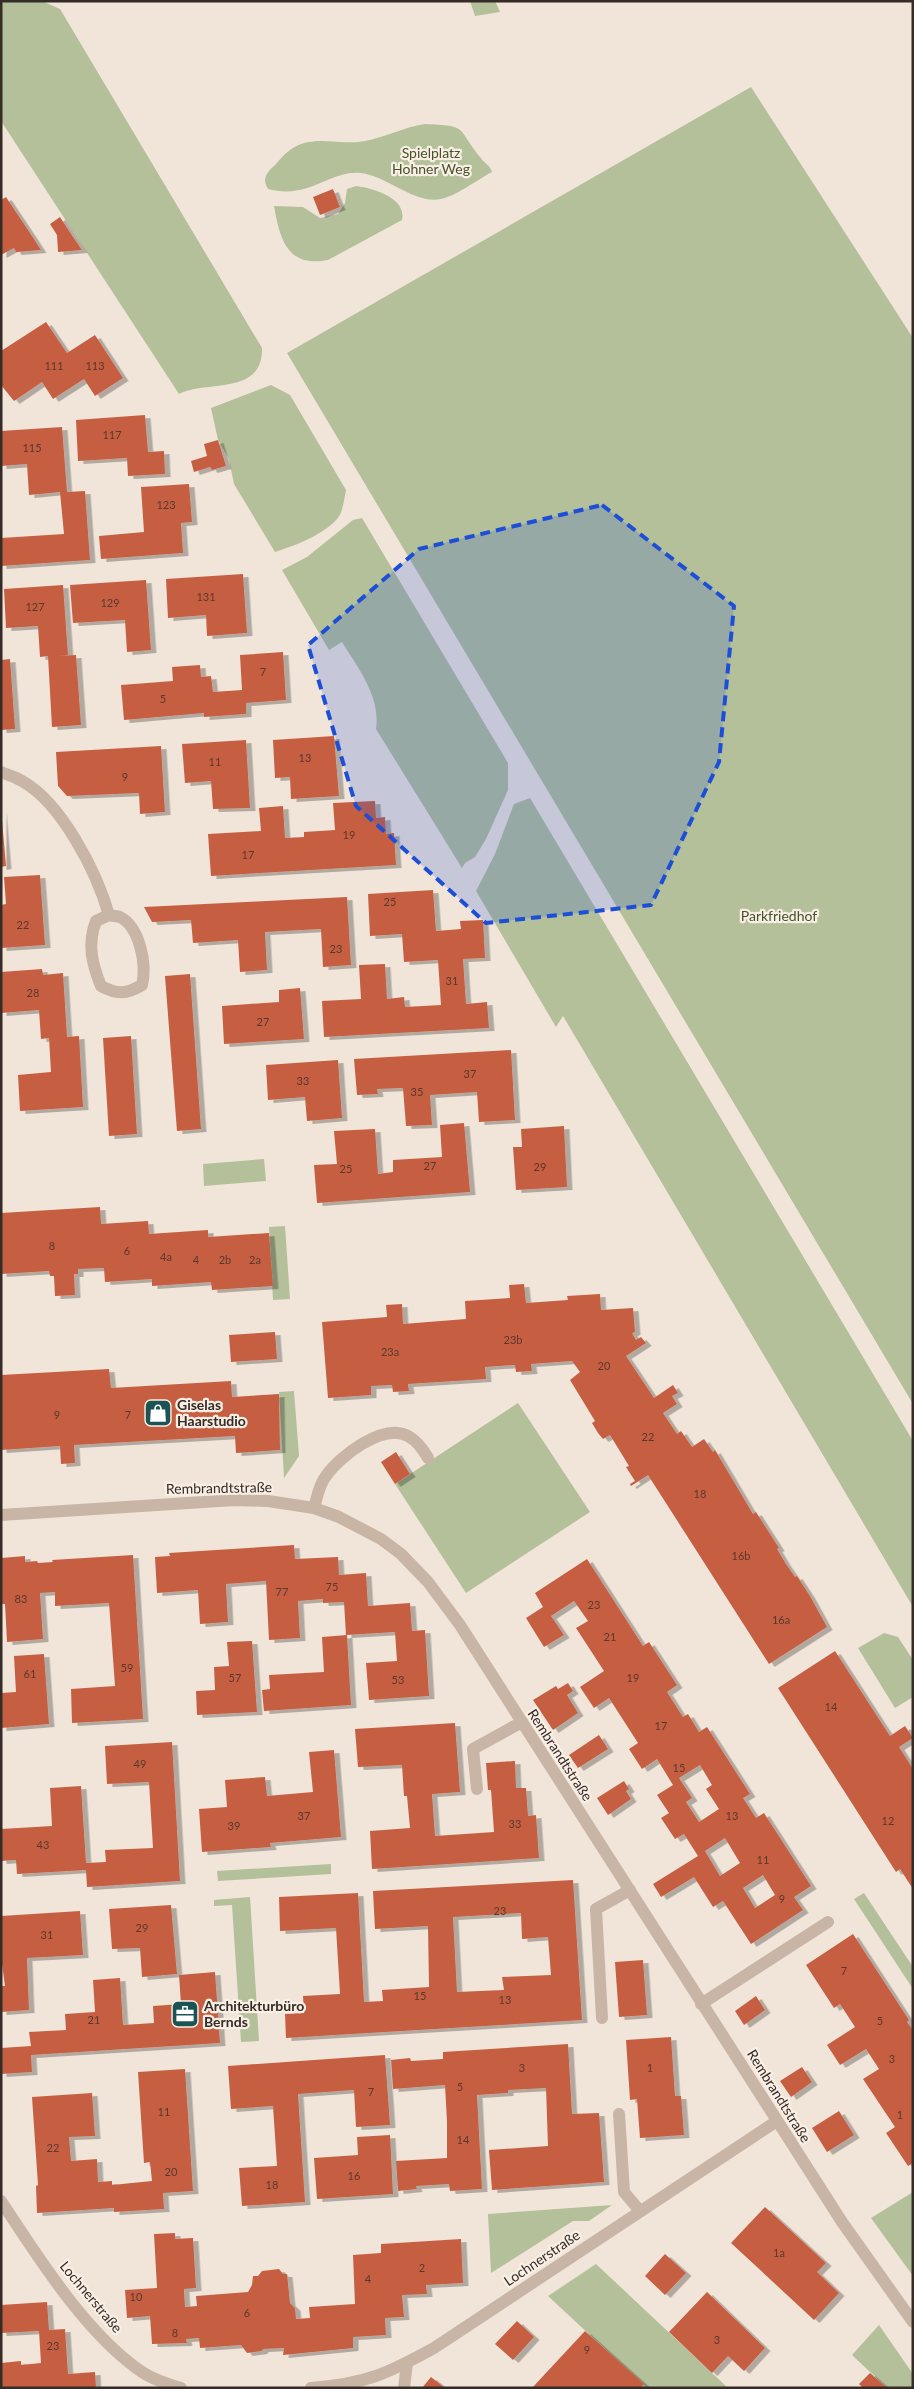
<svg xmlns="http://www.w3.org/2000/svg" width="914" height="2389" font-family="Lato,sans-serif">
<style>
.green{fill:#b4c099}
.building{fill:#c65f43;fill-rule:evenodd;filter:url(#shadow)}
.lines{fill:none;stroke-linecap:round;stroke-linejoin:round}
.minor{stroke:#c9b5a5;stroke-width:12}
.marked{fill:#1d4ed8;fill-opacity:0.2;stroke:#1d4ed8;stroke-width:4;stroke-dasharray:10 6;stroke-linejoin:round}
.labels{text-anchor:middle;stroke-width:4.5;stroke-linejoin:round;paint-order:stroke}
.number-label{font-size:11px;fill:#59382e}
.park-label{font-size:14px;fill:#45532a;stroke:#f9efe5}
.poi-label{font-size:14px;font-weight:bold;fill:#352b27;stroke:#f9efe5;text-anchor:start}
.street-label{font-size:14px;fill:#352b27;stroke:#f9efe5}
</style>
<defs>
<filter id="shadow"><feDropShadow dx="5.5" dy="3" stdDeviation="0" flood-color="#0004"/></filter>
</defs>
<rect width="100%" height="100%" fill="#f1e5d9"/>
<!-- green -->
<g class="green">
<path d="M 1,1 L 42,1 L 60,9 L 262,348 C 263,396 208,380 179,394 L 1,121 Z"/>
<polygon points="470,1 495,1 500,12 475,16"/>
<polygon points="751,87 913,338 913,1404 287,353"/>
<path d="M 425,124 C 469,126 456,127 480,157 C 484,163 490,165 492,172 C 477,180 456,196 441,199 C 416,205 387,176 361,173 C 329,170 310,200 268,189 C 262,179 266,173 274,166 C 279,161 284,154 290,150 C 312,133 340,146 365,141 C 386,137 404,127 425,124 Z"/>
<path d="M 356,186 C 373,188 407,198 402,220 L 328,260 C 287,268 280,239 274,206 L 303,207 L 320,218 L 338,214 L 345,203 L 347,189 Z"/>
<path d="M 271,385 L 290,395 L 346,490 C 344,499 343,513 337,519 C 323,535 294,546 275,552 L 234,484 L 229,459 L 218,440 L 211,408 Z"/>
<path d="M 362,518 L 508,763 L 508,790 L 486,839 L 475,857 L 465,863 L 462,868 L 376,729 C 381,697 358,668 342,642 L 329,650 L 282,570 L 307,557 L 353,520 Z"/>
<polygon points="530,798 913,1441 913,1607 563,1016 556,1027 476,891 495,854 514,804"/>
<polygon points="264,1159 266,1181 204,1186 203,1164"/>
<polygon points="285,1226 290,1299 273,1300 269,1227"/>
<polygon points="294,1391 299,1456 284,1478 279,1392"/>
<polygon points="518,1403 590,1512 466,1593 395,1484"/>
<polygon points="884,1633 898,1637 913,1660 913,1697 895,1708 858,1648"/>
<polygon points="331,1864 331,1874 218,1881 217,1871"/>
<polygon points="864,1893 913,1967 913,1989 854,1899"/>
<polygon points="250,1897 259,2041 241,2042 232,1905 214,1906 214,1900"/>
<polygon points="913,2192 913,2276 871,2218"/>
<polygon points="612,2205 589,2221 573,2221 491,2273 488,2214"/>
<polygon points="596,2264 728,2388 647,2388 548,2296"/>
<polygon points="879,2325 913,2374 913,2388 887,2388 852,2355"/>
</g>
<!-- building -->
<g class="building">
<polygon points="333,189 340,207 320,215 313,197"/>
<polygon points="6,197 32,236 41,250 16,252 14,248 1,255 1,200"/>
<polygon points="60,217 71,234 82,250 58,252 57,235 50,224"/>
<polygon points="46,322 67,353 95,335 123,378 95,396 84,379 53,399 42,382 14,401 1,385 1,351"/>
<polygon points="145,415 148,452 164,451 165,474 128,476 127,458 78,461 76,420"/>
<polygon points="62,427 67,492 85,491 90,560 1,566 1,538 64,534 60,492 29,495 27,464 1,466 1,431"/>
<polygon points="218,440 226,466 212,470 210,467 194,472 191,461 207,456 204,444"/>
<polygon points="189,484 192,522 181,523 183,553 101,559 99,536 144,532 141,487"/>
<polygon points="243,574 247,633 207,636 206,615 168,618 166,579"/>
<polygon points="146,580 151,650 127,652 125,620 73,623 70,585"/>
<polygon points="63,585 68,655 59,656 76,655 81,725 52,727 48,656 40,657 38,626 6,628 4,589"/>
<polygon points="283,652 286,700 246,703 246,714 204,717 204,713 124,720 121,685 173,681 172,667 200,665 201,677 211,676 213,692 242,690 240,655"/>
<polygon points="10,659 15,729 1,730 1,660"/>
<polygon points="334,736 339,796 291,799 290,777 275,778 273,740"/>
<polygon points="246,740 250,808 213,809 211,781 185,783 182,744"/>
<polygon points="161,746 165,812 140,814 139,793 67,796 58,786 56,752"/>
<polygon points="375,801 376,818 385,817 386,834 394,833 396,865 211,876 208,834 261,831 259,808 283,806 285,838 304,837 304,832 335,830 333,803"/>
<polygon points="1,809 6,866 1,867"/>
<polygon points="40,875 45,945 1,948 1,905 6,904 4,877"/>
<polygon points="433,890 436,931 461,929 460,921 483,920 485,958 463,959 466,1004 487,1002 489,1028 324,1037 322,1001 361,999 359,965 385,964 387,999 404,997 405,1007 441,1005 438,960 404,962 402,934 370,936 368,894"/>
<polygon points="347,897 351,965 323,967 321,929 265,932 267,970 240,972 238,940 193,943 191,920 152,922 144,907"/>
<polygon points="42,969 43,975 63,973 67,1037 79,1036 83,1107 20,1111 18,1075 51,1072 49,1038 41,1039 39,1010 1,1013 1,972"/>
<polygon points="190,974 201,1129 177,1131 165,976"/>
<polygon points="300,988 304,1039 224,1044 222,1006 279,1002 279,990"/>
<polygon points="131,1036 137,1134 109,1136 103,1038"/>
<polygon points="511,1050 515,1120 479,1122 477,1092 430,1095 432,1125 406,1126 403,1088 377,1089 378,1094 357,1095 354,1059"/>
<polygon points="338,1060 342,1118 307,1121 305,1097 268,1100 266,1065"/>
<polygon points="464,1123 470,1192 317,1203 314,1165 337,1164 334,1131 375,1129 378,1174 393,1172 393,1160 442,1157 440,1125"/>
<polygon points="564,1126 567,1187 516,1190 513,1147 522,1147 521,1129"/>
<polygon points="100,1207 101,1224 148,1221 149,1234 208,1230 208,1237 269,1233 273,1286 212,1290 211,1282 152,1286 152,1279 105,1282 104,1268 78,1269 78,1274 74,1274 75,1295 55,1296 54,1276 50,1276 49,1271 1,1274 1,1213"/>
<polygon points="524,1284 526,1303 568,1300 567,1296 600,1294 601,1310 633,1308 635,1332 632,1333 636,1340 641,1337 646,1343 626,1356 654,1398 673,1385 678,1393 672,1396 677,1404 663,1413 677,1434 681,1431 692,1447 704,1439 713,1452 715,1450 753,1514 756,1512 779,1548 777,1549 786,1564 795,1577 797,1576 810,1596 827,1627 769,1664 648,1475 631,1486 630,1484 635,1481 626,1467 629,1466 610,1435 603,1439 598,1433 592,1423 595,1421 570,1380 580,1372 572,1361 531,1364 532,1371 516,1372 515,1365 485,1367 486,1379 408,1384 409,1391 393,1392 392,1385 371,1386 371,1395 328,1398 322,1322 387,1317 386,1305 402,1304 403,1324 466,1319 465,1301 510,1298 509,1285"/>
<polygon points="275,1332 277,1359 231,1362 229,1335"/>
<polygon points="109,1369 111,1388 231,1381 232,1397 279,1394 280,1450 236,1453 235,1436 74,1445 75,1463 61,1464 60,1446 1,1450 1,1375"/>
<polygon points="396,1452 410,1474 395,1484 381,1462"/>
<polygon points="294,1545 295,1559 338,1557 339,1575 366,1573 368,1606 410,1603 412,1631 425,1630 429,1696 369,1700 366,1663 397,1661 395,1632 346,1635 344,1602 323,1603 323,1599 298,1601 300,1638 269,1640 266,1581 226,1584 228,1622 200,1624 198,1590 157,1593 155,1557 170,1556 169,1553"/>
<polygon points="133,1555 143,1719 72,1723 71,1689 115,1686 109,1603 55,1606 55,1592 40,1593 43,1639 7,1642 5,1604 1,1604 1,1558 25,1556 25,1562 37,1561 38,1563 53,1562 52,1560"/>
<path d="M 587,1559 L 643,1646 L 649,1642 L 677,1685 L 667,1692 L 683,1717 L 688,1714 L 699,1732 L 707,1727 L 750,1794 L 743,1798 L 756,1818 L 764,1813 L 811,1886 L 794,1897 L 803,1910 L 751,1944 L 723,1901 L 713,1907 L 694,1877 L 661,1897 L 653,1884 L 698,1856 L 684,1834 L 675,1839 L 661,1818 L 669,1813 L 657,1795 L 673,1785 L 657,1759 L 642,1769 L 629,1749 L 638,1743 L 609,1698 L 594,1708 L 580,1687 L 604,1671 L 576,1628 L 588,1621 L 574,1601 L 551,1616 L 564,1635 L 544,1647 L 526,1618 L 543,1607 L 535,1593 ZM 700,1765 L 712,1785 L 706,1789 L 719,1809 L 699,1822 L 686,1802 L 692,1798 L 679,1778 ZM 725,1838 L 740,1863 L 720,1876 L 705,1851 ZM 763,1875 L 775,1895 L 755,1908 L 743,1888 Z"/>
<polygon points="347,1635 351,1705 264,1711 262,1690 270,1689 269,1675 324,1672 322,1637"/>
<polygon points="252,1641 257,1712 197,1715 196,1691 215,1690 214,1667 229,1666 227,1642"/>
<polygon points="835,1651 890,1736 905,1726 913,1738 899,1747 913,1769 913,1889 900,1869 896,1872 778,1688"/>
<polygon points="44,1654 49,1724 1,1728 1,1693 16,1692 14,1656"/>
<polygon points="568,1683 573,1691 567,1695 578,1713 553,1730 533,1700 556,1686 558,1689"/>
<polygon points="455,1723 460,1792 432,1794 435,1836 494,1832 491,1790 488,1790 486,1763 515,1761 516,1788 526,1788 528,1816 536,1815 539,1858 372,1869 370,1831 410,1828 407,1796 404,1796 402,1765 358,1767 355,1729"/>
<polygon points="599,1735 608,1749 578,1768 569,1755"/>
<polygon points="172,1742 180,1881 87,1887 86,1870 17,1874 16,1860 1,1861 1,1829 52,1826 50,1788 81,1786 86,1863 106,1862 105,1850 153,1848 149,1782 107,1784 105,1746"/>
<polygon points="334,1750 341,1837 270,1843 271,1847 202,1852 199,1809 227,1807 225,1780 265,1777 267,1796 313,1792 309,1752"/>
<polygon points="624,1781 629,1789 626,1791 631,1799 608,1815 597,1798"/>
<path d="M 573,1880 L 582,2020 L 286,2038 L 285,2014 L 304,2013 L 303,1996 L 340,1994 L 336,1928 L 280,1931 L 279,1897 L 358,1893 L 364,2002 L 383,2001 L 382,1990 L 429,1987 L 428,1926 L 375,1929 L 373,1891 ZM 521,1913 L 522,1939 L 548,1937 L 551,1975 L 502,1977 L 504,1990 L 457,1992 L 453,1917 Z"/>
<polygon points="171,1905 177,1974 142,1977 140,1948 112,1949 109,1909"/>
<polygon points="80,1911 83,1955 27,1958 29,2010 1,2012 1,1986 5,1986 1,1956 1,1916"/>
<polygon points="853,1934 909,2020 907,2022 913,2030 913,2163 908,2166 886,2133 895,2127 863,2079 879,2069 866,2049 840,2065 827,2045 855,2027 840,2004 834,2008 806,1965"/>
<polygon points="643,1960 647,2015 619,2017 615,1962"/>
<polygon points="215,1972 220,2043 31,2055 32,2072 1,2074 1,2048 31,2046 29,2032 66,2030 65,2014 95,2012 93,1980 120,1978 123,2025 154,2023 153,2006 181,2004 179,1975"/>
<polygon points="756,1996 765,2010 744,2025 735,2011"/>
<polygon points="671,2037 675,2096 681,2096 684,2135 640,2138 637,2099 630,2100 626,2040"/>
<polygon points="568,2044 572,2114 599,2113 604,2182 492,2190 489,2150 548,2146 546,2088 508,2090 508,2093 477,2095 482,2189 450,2191 449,2184 416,2186 417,2189 398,2191 396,2161 447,2158 447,2122 445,2085 393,2089 391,2060 410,2058 411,2061 443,2059 443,2052"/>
<polygon points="385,2055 390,2125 356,2127 354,2090 298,2094 305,2202 242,2206 239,2168 277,2166 273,2106 231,2109 228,2066"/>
<polygon points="802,2067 812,2082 791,2097 780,2081"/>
<polygon points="185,2069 193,2191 163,2193 164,2209 114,2212 114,2208 37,2213 36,2186 38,2185 32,2097 92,2093 95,2136 69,2137 71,2161 97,2159 98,2182 112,2181 112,2185 152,2181 150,2162 144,2163 138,2072"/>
<polygon points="839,2111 854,2135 827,2152 812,2128"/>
<polygon points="390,2135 393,2194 317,2199 314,2158 358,2155 357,2137"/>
<polygon points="765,2207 826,2263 817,2272 839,2293 814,2320 731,2243"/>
<polygon points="175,2233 175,2239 193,2238 196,2288 184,2289 185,2307 197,2306 196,2296 248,2292 252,2285 253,2276 258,2276 262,2271 279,2269 283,2274 287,2274 290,2303 295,2308 296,2319 310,2318 309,2307 355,2304 353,2255 381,2253 381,2244 461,2239 463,2283 426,2285 427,2294 402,2295 404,2317 385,2318 386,2335 353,2337 353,2348 283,2355 284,2348 263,2349 262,2351 247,2353 241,2345 200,2348 199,2338 186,2339 187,2343 152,2344 150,2316 127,2318 125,2290 157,2288 154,2234"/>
<polygon points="665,2254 686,2273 665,2295 645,2276"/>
<polygon points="707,2292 765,2348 744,2371 728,2356 712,2373 669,2332"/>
<polygon points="47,2302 49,2330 65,2329 68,2374 95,2372 96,2388 1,2388 1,2363 21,2361 21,2365 41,2363 39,2331 1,2333 1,2305"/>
<polygon points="517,2321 534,2337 513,2360 495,2344"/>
<polygon points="585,2331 644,2384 641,2388 532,2388"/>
<polygon points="870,2373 887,2388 863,2388 859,2384"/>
<polygon points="431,2377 445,2388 422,2388"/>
</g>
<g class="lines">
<!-- minor -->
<g class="minor">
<path d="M 1,772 C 8,775 16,777 22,781 C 62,803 97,873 109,915"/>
<path d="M 109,915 C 112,916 117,916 120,917 C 140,927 147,965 142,985 C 127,994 117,995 101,986 C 92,964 87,944 96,921 Z"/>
<path d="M 314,1508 C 317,1498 319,1484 326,1476 C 339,1457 383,1422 408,1436 C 417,1441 423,1449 428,1458"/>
<polyline points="1,1515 235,1500 268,1501 314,1508 339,1517 381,1539 401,1554 428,1582 460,1625 842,2222 913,2322"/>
<polyline points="477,1789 473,1749 522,1722"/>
<polyline points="701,2004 828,1922"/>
<polyline points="602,2018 596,1909 630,1890"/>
<polyline points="619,2114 624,2192 640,2211"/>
<path d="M 1,2201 C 38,2257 86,2334 142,2372 C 154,2380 167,2384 181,2388"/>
<path d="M 311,2388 C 365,2384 387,2374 434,2348 L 777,2121"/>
<polyline points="404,2388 407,2363"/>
</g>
</g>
<!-- marked area -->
<path class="marked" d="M 602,505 L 734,606 L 719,762 L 651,905 L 486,923 L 356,806 L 308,645 L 419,549 Z"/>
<!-- icons -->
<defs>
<g id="shop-square" transform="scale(1.4375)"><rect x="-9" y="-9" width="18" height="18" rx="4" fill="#1c5456" stroke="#f9efe5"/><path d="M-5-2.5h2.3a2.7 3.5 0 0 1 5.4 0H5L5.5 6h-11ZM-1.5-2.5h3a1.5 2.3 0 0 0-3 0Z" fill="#fff"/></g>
<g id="office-square" transform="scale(1.4375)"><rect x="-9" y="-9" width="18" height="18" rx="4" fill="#1c5456" stroke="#f9efe5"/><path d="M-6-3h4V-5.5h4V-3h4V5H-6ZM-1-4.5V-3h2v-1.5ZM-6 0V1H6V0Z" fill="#fff"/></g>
</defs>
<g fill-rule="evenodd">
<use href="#shop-square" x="158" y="1413"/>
<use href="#office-square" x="185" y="2014"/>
</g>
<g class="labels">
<!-- number labels -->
<g class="number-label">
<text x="54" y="370">111</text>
<text x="95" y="370">113</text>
<text x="112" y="439">117</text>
<text x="32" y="452">115</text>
<text x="166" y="509">123</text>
<text x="206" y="601">131</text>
<text x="110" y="607">129</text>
<text x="35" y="611">127</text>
<text x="263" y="676">7</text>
<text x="163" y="703">5</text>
<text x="305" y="762">13</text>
<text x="215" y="766">11</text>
<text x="125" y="781">9</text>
<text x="349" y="839">19</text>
<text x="248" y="859">17</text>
<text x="390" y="906">25</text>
<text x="23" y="929">22</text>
<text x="336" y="953">23</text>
<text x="452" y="985">31</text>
<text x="33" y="997">28</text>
<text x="263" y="1026">27</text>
<text x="470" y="1078">37</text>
<text x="303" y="1085">33</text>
<text x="417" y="1096">35</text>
<text x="430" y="1170">27</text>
<text x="540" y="1171">29</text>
<text x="346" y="1173">25</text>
<text x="52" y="1250">8</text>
<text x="127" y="1255">6</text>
<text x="166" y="1261">4a</text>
<text x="196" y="1264">4</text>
<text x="225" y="1264">2b</text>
<text x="255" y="1264">2a</text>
<text x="513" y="1344">23b</text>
<text x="390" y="1356">23a</text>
<text x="604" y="1370">20</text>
<text x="57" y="1419">9</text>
<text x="128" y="1419">7</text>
<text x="648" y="1441">22</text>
<text x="700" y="1498">18</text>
<text x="741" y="1560">16b</text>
<text x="332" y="1591">75</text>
<text x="282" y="1596">77</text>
<text x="21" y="1603">83</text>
<text x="594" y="1609">23</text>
<text x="781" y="1624">16a</text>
<text x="610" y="1641">21</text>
<text x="127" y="1672">59</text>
<text x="30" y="1678">61</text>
<text x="235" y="1682">57</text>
<text x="633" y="1682">19</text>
<text x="398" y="1684">53</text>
<text x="831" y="1711">14</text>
<text x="661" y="1730">17</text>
<text x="140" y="1768">49</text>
<text x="679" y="1772">15</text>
<text x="304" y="1820">37</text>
<text x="732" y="1820">13</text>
<text x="888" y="1825">12</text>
<text x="515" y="1828">33</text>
<text x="234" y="1830">39</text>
<text x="43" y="1849">43</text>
<text x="763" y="1864">11</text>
<text x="782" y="1903">9</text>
<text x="500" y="1915">23</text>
<text x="142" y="1932">29</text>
<text x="47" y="1939">31</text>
<text x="844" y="1975">7</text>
<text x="420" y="2000">15</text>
<text x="505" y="2004">13</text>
<text x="94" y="2024">21</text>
<text x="880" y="2025">5</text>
<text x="892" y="2063">3</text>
<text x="522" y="2072">3</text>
<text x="650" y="2072">1</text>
<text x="460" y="2091">5</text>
<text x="371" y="2096">7</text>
<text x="164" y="2116">11</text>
<text x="900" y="2119">1</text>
<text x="463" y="2144">14</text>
<text x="53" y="2152">22</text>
<text x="171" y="2176">20</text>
<text x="354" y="2180">16</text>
<text x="272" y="2189">18</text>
<text x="779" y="2257">1a</text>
<text x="422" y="2272">2</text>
<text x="368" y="2283">4</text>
<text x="136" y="2301">10</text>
<text x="247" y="2317">6</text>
<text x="175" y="2337">8</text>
<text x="717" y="2344">3</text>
<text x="53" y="2350">23</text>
<text x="587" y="2354">9</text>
</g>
<!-- park labels -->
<g class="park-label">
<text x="431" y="158">Spielplatz<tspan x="431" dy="16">Hohner Weg</tspan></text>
<text x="779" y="921">Parkfriedhof</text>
</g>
<!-- poi labels -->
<g class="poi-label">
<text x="177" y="1410">Giselas<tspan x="177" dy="16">Haarstudio</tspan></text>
<text x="204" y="2011">Architekturbüro<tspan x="204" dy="16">Bernds</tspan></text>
</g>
<!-- street labels -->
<g class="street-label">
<text transform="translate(219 1488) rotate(-1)" y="5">Rembrandtstraße</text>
<text transform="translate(560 1755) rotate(57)" y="5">Rembrandtstraße</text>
<text transform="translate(779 2096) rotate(58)" y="5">Rembrandtstraße</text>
<text transform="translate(542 2258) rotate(-34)" y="5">Lochnerstraße</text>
<text transform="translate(91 2297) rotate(50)" y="5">Lochnerstraße</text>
</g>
</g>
<!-- border -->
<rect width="914" height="2389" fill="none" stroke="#352b27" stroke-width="5"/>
</svg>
